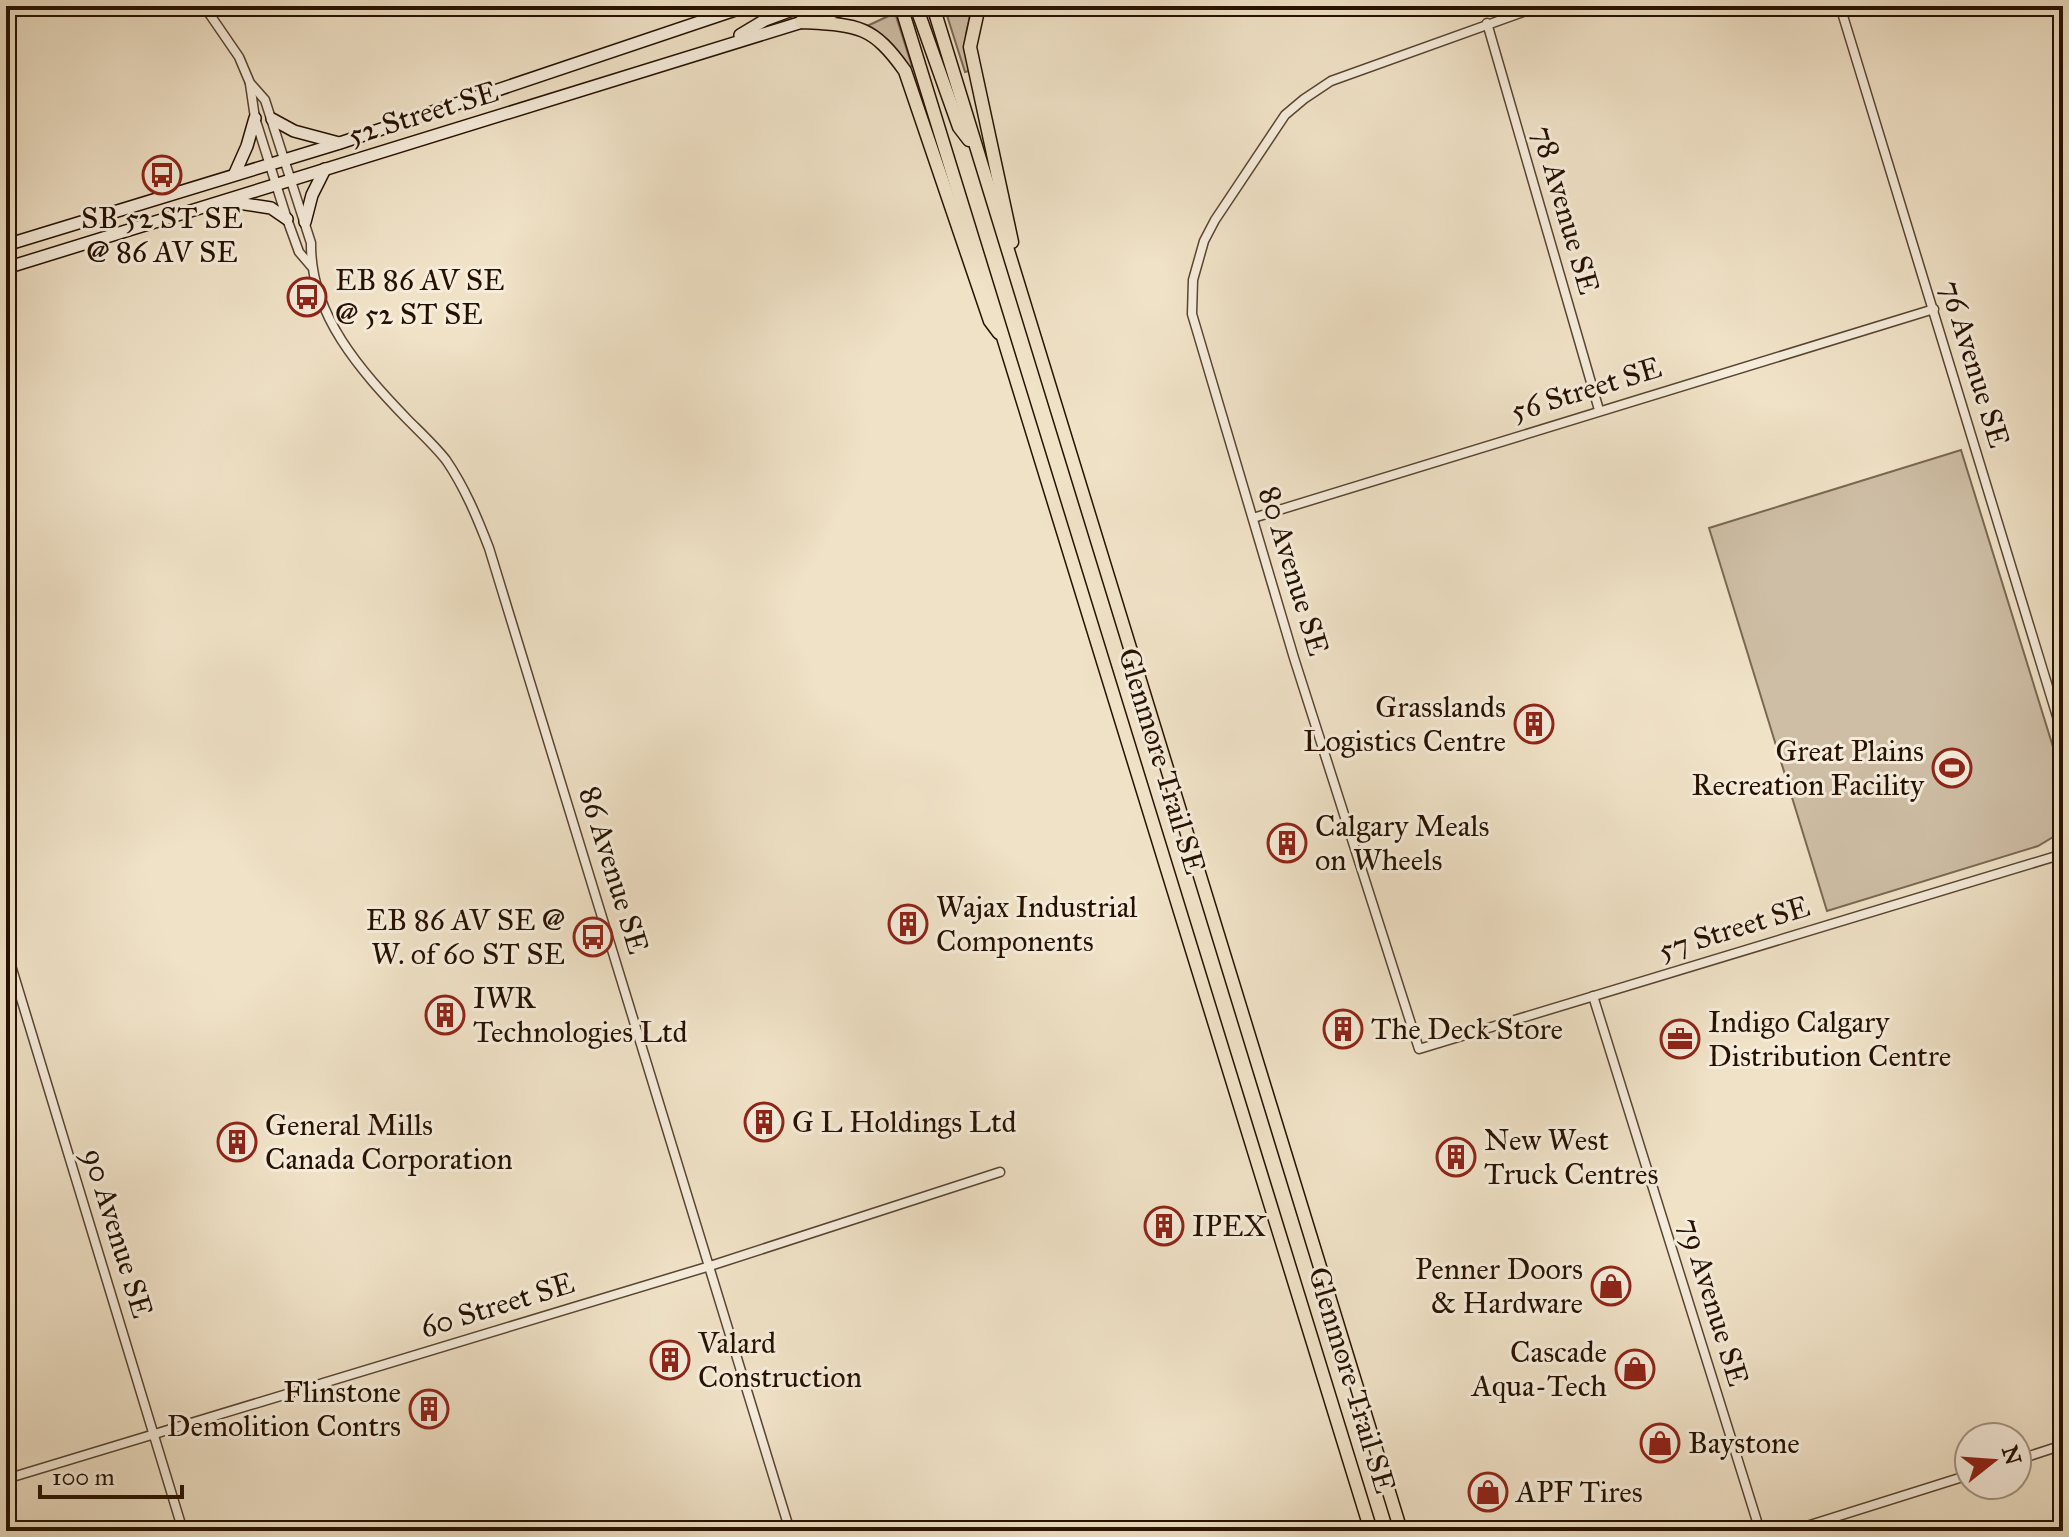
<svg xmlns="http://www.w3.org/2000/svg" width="2069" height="1537" font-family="'IM FELL Great Primer',serif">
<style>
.green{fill:#cebea5;stroke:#7a6852;stroke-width:2}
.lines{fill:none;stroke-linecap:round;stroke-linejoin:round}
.street-casing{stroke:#584532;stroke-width:11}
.secondary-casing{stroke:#261100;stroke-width:14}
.primary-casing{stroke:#261100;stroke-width:15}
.street{stroke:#f5ecdb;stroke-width:8}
.secondary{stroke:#f5ecdb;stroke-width:11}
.primary{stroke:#f0e2c7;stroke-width:12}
.labels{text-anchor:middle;stroke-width:6;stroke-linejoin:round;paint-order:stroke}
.street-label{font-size:30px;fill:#261100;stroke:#f5ecdb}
.poi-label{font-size:30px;fill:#261100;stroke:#f5ecdb;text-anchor:start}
</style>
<rect width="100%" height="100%" fill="#f0e2c7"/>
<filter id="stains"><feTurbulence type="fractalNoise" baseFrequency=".0025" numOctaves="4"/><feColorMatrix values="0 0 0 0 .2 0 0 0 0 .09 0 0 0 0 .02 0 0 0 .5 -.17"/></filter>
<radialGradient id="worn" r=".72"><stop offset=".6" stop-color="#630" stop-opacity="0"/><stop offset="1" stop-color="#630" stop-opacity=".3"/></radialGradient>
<!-- green -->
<g class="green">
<polygon points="944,6 972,6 966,34 969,71 965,72"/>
<polygon points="895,13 912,66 908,67 888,40 867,26"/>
<polygon points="1961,450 2063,779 2063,831 2038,846 1827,911 1709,528"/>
</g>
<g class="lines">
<!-- street casing -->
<g class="street-casing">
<g id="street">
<path d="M 204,6 L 239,57 L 250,83 L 265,100 L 311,243 C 310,315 361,371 408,420 C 421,433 435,446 446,460 C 465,488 477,517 489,548 L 790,1531"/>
<polyline points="1540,6 1331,81 1304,99 1285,115 1215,220 1204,241 1193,280 1192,314 1294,658 1419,1049 2063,854"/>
<polyline points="1840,6 2063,736"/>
<polyline points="1487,23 1599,410"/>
<polyline points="250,84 255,118 287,219 299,252 311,266"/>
<polyline points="1253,518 1934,309"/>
<polyline points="6,949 183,1531"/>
<polyline points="1593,996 1760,1531"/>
<polyline points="2017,1460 2063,1445"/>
<polyline points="6,1479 710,1266 1000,1172"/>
<polyline points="1791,1531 1969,1475"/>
</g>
</g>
<!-- secondary casing -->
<g class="secondary-casing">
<g id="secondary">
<polyline points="740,35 765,20 803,6"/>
<polyline points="272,119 294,131 339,143"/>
<polyline points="235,173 247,146 255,118"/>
<polyline points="225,201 271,208 287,219"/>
<polyline points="305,222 312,195 325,169"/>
<polyline points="6,245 340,143 747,6"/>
<polyline points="6,268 854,6"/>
</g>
</g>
<!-- primary casing -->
<g class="primary-casing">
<g id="primary">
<polyline points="901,6 1371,1531"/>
<polyline points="916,6 959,127 969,140"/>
<polyline points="933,6 1401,1531"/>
<polyline points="979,6 970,47 1012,242"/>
<path d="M 801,22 C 856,25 872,24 905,71 L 990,321 L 999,333"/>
</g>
</g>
<!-- street -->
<use href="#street" class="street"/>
<!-- secondary -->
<use href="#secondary" class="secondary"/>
<!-- primary -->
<use href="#primary" class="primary"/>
</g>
<!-- icons -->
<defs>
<g id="bus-ring" transform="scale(2)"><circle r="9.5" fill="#f5ecdb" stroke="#8f2418" stroke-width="1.5"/><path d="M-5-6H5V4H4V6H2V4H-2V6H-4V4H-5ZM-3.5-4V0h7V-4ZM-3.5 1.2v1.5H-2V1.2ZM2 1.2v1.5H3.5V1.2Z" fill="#8f2418"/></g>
<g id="building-ring" transform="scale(2)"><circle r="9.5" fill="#f5ecdb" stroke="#8f2418" stroke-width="1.5"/><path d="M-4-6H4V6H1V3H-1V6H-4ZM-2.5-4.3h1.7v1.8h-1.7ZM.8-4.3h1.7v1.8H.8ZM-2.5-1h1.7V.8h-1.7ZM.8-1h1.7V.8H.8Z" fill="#8f2418"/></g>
<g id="stadium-ring" transform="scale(2)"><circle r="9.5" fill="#f5ecdb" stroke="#8f2418" stroke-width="1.5"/><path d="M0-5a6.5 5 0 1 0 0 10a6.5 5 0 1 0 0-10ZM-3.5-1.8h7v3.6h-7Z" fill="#8f2418"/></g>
<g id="office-ring" transform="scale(2)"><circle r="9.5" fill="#f5ecdb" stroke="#8f2418" stroke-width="1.5"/><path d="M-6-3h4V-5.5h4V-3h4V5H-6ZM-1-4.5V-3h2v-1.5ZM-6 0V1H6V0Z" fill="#8f2418"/></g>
<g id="shop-ring" transform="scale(2)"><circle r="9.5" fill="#f5ecdb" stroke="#8f2418" stroke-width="1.5"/><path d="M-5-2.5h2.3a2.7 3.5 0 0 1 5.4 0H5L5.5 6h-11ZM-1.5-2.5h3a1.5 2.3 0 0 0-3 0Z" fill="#8f2418"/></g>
</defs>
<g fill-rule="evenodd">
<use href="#bus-ring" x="162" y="175"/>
<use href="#bus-ring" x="307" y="297"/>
<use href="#building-ring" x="1534" y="724"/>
<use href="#stadium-ring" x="1952" y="768"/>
<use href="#building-ring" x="1287" y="843"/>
<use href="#building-ring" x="908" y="924"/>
<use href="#bus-ring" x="593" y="937"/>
<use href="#building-ring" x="445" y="1015"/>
<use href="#building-ring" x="1343" y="1029"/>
<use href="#office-ring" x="1680" y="1039"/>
<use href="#building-ring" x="764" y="1122"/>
<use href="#building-ring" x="237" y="1142"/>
<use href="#building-ring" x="1456" y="1157"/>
<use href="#building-ring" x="1164" y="1226"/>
<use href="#shop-ring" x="1611" y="1286"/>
<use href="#building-ring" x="670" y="1360"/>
<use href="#shop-ring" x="1635" y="1369"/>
<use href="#building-ring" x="429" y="1409"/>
<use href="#shop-ring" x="1660" y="1443"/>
<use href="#shop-ring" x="1488" y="1492"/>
</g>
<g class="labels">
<!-- street labels -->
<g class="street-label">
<text transform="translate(423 113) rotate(-17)" y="10">52 Street SE</text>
<text transform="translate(1566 210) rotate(74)" y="10">78 Avenue SE</text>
<text transform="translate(1975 364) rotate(73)" y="10">76 Avenue SE</text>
<text transform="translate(1586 389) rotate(-17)" y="10">56 Street SE</text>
<text transform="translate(1294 571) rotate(73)" y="10">80 Avenue SE</text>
<text transform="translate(1162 761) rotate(73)" y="10">Glenmore Trail SE</text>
<text transform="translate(614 870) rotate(73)" y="10">86 Avenue SE</text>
<text transform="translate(1734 928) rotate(-17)" y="10">57 Street SE</text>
<text transform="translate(118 1233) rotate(73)" y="10">90 Avenue SE</text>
<text transform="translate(1714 1302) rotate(73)" y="10">79 Avenue SE</text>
<text transform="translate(497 1305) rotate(-17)" y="10">60 Street SE</text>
<text transform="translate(1352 1380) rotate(73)" y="10">Glenmore Trail SE</text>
</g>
<!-- poi labels -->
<g class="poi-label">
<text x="162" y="228" text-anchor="middle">SB 52 ST SE<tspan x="162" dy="34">@ 86 AV SE</tspan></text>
<text x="335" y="290">EB 86 AV SE<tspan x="335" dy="34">@ 52 ST SE</tspan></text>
<text x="1506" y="717" text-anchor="end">Grasslands<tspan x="1506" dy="34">Logistics Centre</tspan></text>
<text x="1924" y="761" text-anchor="end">Great Plains<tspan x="1924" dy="34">Recreation Facility</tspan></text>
<text x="1315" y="836">Calgary Meals<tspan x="1315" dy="34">on Wheels</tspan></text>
<text x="936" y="917">Wajax Industrial<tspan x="936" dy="34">Components</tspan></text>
<text x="565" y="930" text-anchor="end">EB 86 AV SE @<tspan x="565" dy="34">W. of 60 ST SE</tspan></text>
<text x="473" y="1008">IWR<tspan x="473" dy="34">Technologies Ltd</tspan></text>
<text x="1708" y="1032">Indigo Calgary<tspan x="1708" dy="34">Distribution Centre</tspan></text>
<text x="1371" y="1039">The Deck Store</text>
<text x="792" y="1132">G L Holdings Ltd</text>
<text x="265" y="1135">General Mills<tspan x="265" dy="34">Canada Corporation</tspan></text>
<text x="1484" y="1150">New West<tspan x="1484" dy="34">Truck Centres</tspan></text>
<text x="1192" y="1236">IPEX</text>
<text x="1583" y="1279" text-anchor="end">Penner Doors<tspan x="1583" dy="34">&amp; Hardware</tspan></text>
<text x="698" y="1353">Valard<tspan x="698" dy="34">Construction</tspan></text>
<text x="1607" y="1362" text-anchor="end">Cascade<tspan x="1607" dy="34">Aqua-Tech</tspan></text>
<text x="401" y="1402" text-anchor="end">Flinstone<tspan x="401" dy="34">Demolition Contrs</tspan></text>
<text x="1688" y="1453">Baystone</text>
<text x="1516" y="1502">APF Tires</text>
</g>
</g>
<!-- margin -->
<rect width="2069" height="1537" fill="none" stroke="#f0e2c7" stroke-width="32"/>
<rect x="8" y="8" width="2053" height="1521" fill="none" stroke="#261100" stroke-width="4"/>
<rect x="16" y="16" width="2037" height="1505" fill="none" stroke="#261100" stroke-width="2"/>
<!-- north arrow -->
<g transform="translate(1993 1461) rotate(73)"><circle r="38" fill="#f5ecdb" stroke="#a29483" stroke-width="2"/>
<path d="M0-6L14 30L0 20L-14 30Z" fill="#8f2418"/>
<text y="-12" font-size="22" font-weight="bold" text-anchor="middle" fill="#261100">N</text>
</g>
<!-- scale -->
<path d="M40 1485v12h142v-12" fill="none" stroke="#261100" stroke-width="4"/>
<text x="52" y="1485" font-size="24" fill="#261100" stroke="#f5ecdb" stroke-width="6" paint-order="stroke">100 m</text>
<rect width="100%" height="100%" filter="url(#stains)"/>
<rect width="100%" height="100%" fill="url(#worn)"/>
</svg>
